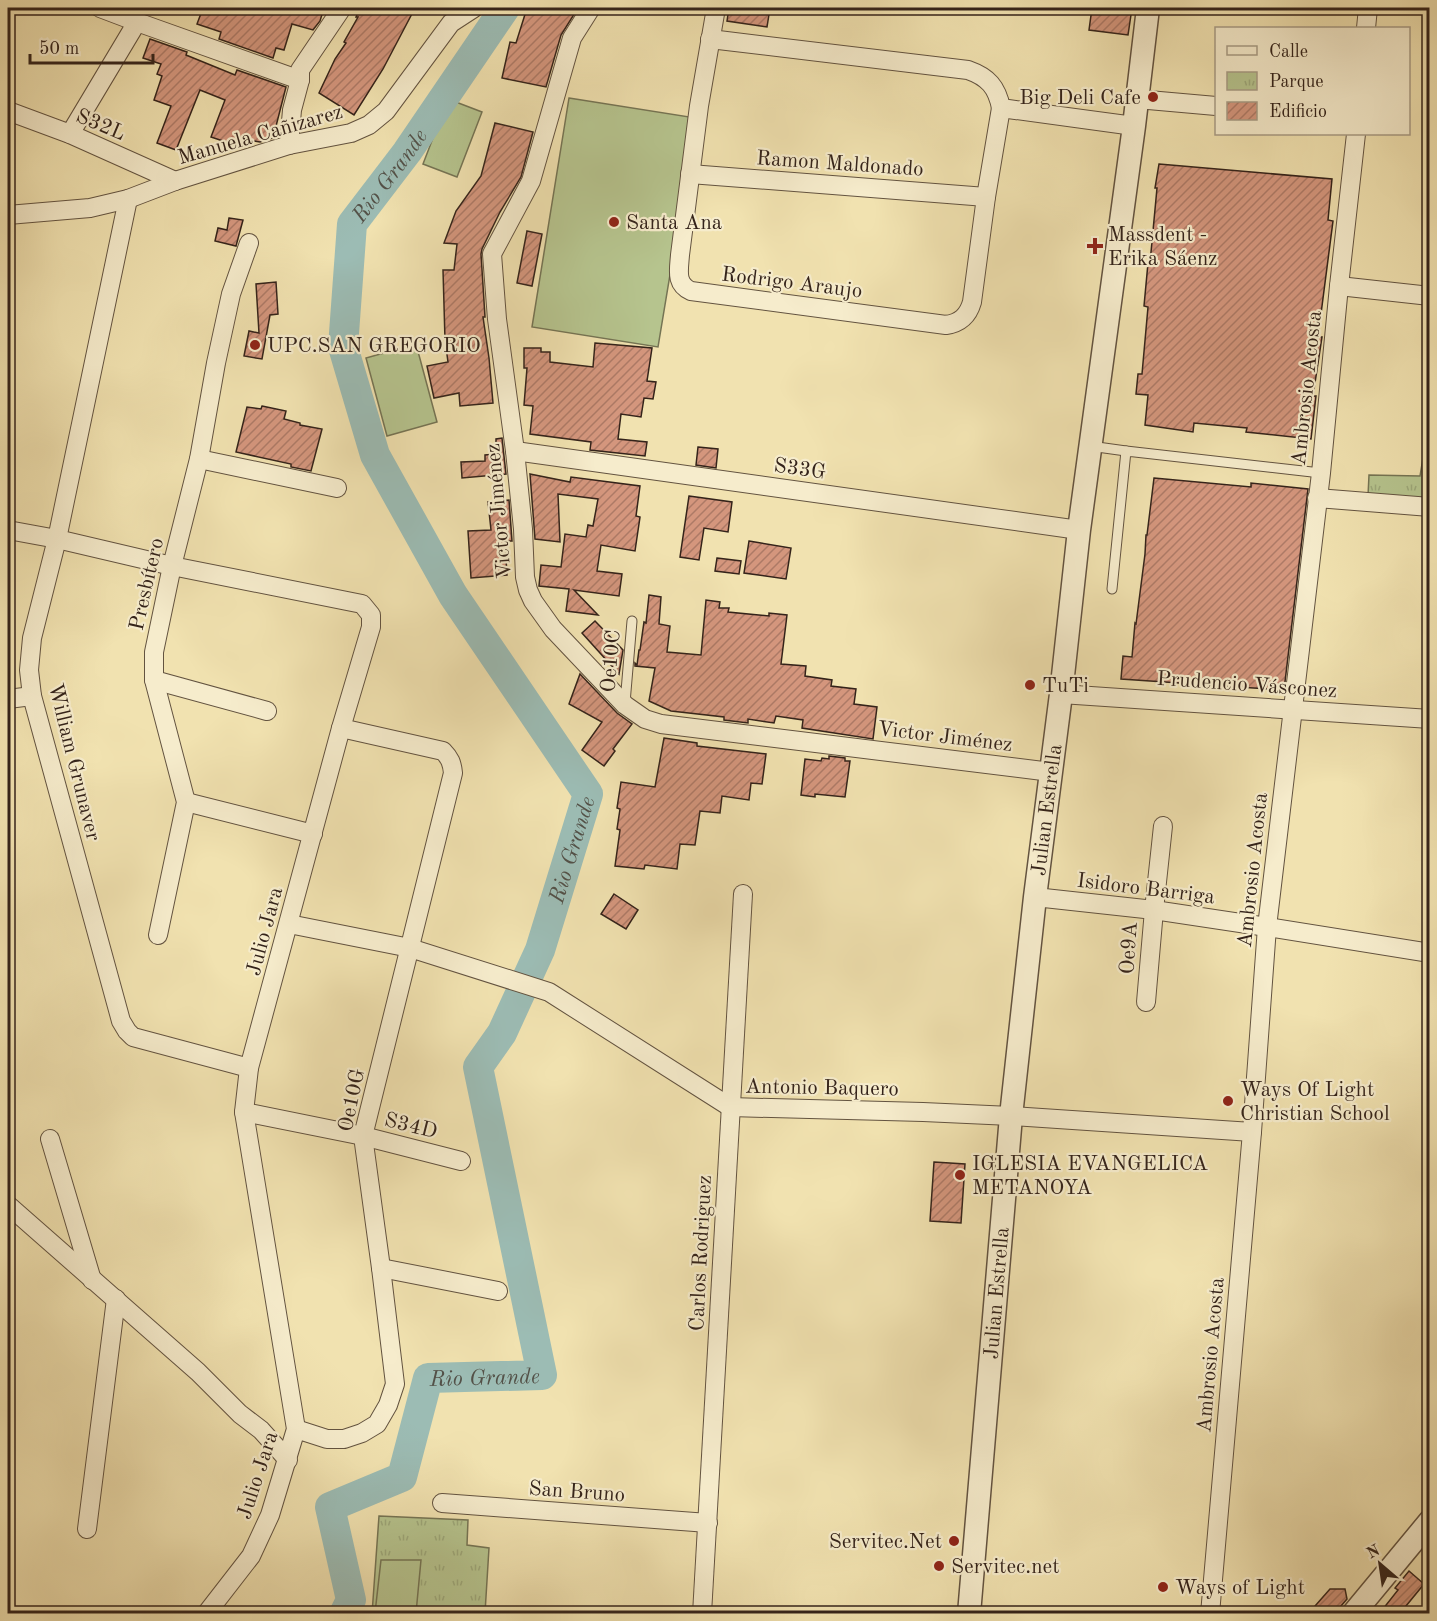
<svg xmlns="http://www.w3.org/2000/svg" width="1437" height="1621" font-family="'Old Standard TT',serif">
<style>
.park{fill:url(#park-tufts);stroke:#757454;stroke-width:1.5}
.pitch{fill:#b6c48e;stroke:#757454;stroke-width:1.5}
.lines{fill:none;stroke-linecap:round;stroke-linejoin:round}
.river{stroke:#9cbcb4;stroke-width:30}
.building{fill:url(#building-hatch);stroke:#34231a;stroke-width:1.5}
.service-casing{stroke:#635340;stroke-width:11}
.minor-casing{stroke:#635340;stroke-width:20}
.tertiary-casing{stroke:#635340;stroke-width:25}
.service{stroke:#f6eccc;stroke-width:9}
.minor{stroke:#f6eccc;stroke-width:18}
.tertiary{stroke:#f6eccc;stroke-width:22}
.poi-dot{fill:#8f2418;stroke:#f6eccc;stroke-width:2}
.labels{text-anchor:middle;stroke-width:4.5;stroke-linejoin:round;paint-order:stroke}
.poi-label{font-size:21px;fill:#34231a;stroke:#f6eccc;text-anchor:start}
.street-label{font-size:21px;fill:#34231a;stroke:#f6eccc}
.water-label{font-size:22px;font-style:italic;fill:#535148;stroke:#f6eccc}
</style>
<defs>
<pattern id="park-tufts" width="24" height="20" patternUnits="userSpaceOnUse" patternTransform="scale(1.5)"><rect width="24" height="20" fill="#b6c48e"/><path d="M3 7l-1-3M5 7V3M7 7l1-3M15 17l-1-3M17 17v-4M19 17l1-3" fill="none" stroke="#9da87a"/></pattern>
<pattern id="building-hatch" width="6" height="6" patternUnits="userSpaceOnUse" patternTransform="scale(1.5)"><rect width="6" height="6" fill="#d4967d"/><path d="M-1 1l2-2M0 6l6-6M5 7l2-2" fill="none" stroke="#ad7a66"/></pattern>
</defs>
<rect width="100%" height="100%" fill="#f1e2b0"/>
<filter id="stains"><feTurbulence type="fractalNoise" baseFrequency=".00333" numOctaves="4"/><feColorMatrix values="0 0 0 0 .2 0 0 0 0 .09 0 0 0 0 .02 0 0 0 .5 -.17"/></filter>
<radialGradient id="worn" r=".72"><stop offset=".6" stop-color="#630" stop-opacity="0"/><stop offset="1" stop-color="#630" stop-opacity=".3"/></radialGradient>
<!-- park -->
<g class="park">
<polygon points="1429,427 1429,500 1368,496 1369,475 1420,476 1428,428"/>
<polygon points="379,1516 468,1520 467,1545 489,1548 485,1613 372,1614"/>
</g>
<!-- pitch -->
<g class="pitch">
<polygon points="569,98 696,118 658,347 532,327"/>
<polygon points="448,99 482,112 457,177 423,164"/>
<polygon points="416,344 437,422 387,436 366,358"/>
<polygon points="381,1560 421,1560 416,1613 375,1613"/>
</g>
<g class="lines">
<!-- river -->
<path class="river" id="s1" d="M 344,1614 L 351,1600 L 330,1507 L 402,1477 L 428,1378 L 542,1375 L 478,1067 L 502,1033 L 540,950 L 588,794 L 453,595 L 375,455 L 343,347 L 352,224 L 407,152 L 505,8"/>
</g>
<!-- building -->
<g class="building">
<polygon points="203,8 324,8 320,21 313,30 292,24 284,50 276,48 273,58 219,39 221,32 197,24"/>
<polygon points="360,8 415,8 383,69 354,115 319,93 335,59 346,43 344,42 358,17 356,17"/>
<polygon points="527,8 578,8 561,35 546,87 502,78 510,42 516,43"/>
<polygon points="729,8 770,8 767,27 727,21"/>
<polygon points="1092,8 1132,8 1128,35 1089,30"/>
<polygon points="150,39 187,52 186,55 235,75 237,70 286,87 273,138 260,142 241,139 235,145 211,137 225,100 200,90 176,150 157,143 171,106 154,100 162,76 157,74 161,64 143,58"/>
<polygon points="495,123 533,132 521,177 500,212 482,249 481,254 485,317 483,317 489,358 493,403 460,406 459,393 434,398 427,366 448,362 445,340 443,270 454,270 457,244 444,243 456,211 481,176"/>
<polygon points="1159,164 1332,179 1328,220 1333,221 1318,337 1322,337 1313,396 1316,396 1311,439 1246,432 1247,428 1194,423 1193,432 1145,425 1148,395 1136,394 1138,374 1142,374 1148,307 1144,306 1148,263 1150,263 1157,188 1155,188"/>
<polygon points="229,218 243,220 236,246 215,241 218,228 227,230"/>
<polygon points="527,231 542,234 532,286 517,283"/>
<polygon points="276,282 278,314 270,315 262,359 244,356 249,331 259,333 256,284"/>
<polygon points="595,343 652,348 647,381 656,382 653,399 644,398 641,417 621,414 618,439 647,442 645,456 590,450 591,442 530,434 533,406 524,405 527,368 524,368 524,348 541,348 541,352 550,352 550,362 593,367"/>
<polygon points="262,406 286,411 284,419 300,423 300,425 322,429 311,471 291,467 291,464 236,452 247,407 261,409"/>
<polygon points="502,438 506,474 462,478 461,462 485,461 485,455 496,454 496,439"/>
<polygon points="698,447 718,449 716,468 696,465"/>
<polygon points="530,474 570,482 571,477 640,486 636,516 640,517 635,551 601,545 597,571 622,574 619,596 574,590 598,615 566,611 569,589 539,586 541,565 561,567 565,534 586,537 588,525 593,526 598,499 558,494 560,542 535,539"/>
<polygon points="1154,478 1251,487 1251,483 1308,489 1284,690 1121,679 1123,656 1132,657 1135,623 1136,624 1145,554 1146,535 1147,535"/>
<polygon points="689,496 732,502 728,532 704,528 699,560 680,557"/>
<polygon points="509,500 512,541 505,541 507,575 471,578 468,531 491,530 488,502"/>
<polygon points="749,541 791,548 786,579 744,573"/>
<polygon points="717,558 741,561 739,574 715,571"/>
<polygon points="649,595 661,597 659,624 670,626 667,652 701,655 706,600 720,602 719,608 729,608 728,612 769,616 769,613 787,615 781,664 806,666 805,676 832,680 831,686 856,689 854,704 877,707 873,739 802,728 803,720 776,716 774,723 748,719 748,723 724,720 724,717 671,711 649,701 655,668 635,666 635,663 637,665 639,650 640,650 644,622 646,623"/>
<polygon points="595,621 623,650 619,674 582,633"/>
<polygon points="580,674 617,713 632,724 613,749 615,751 604,766 582,750 602,722 569,704"/>
<polygon points="664,738 697,743 697,746 766,754 762,784 751,783 749,800 722,796 720,813 700,811 695,845 680,844 677,869 645,865 644,869 615,866 620,830 617,829 620,809 617,808 621,782 655,787"/>
<polygon points="829,756 845,758 845,761 850,761 845,797 815,794 815,797 801,795 805,759 821,761 822,758 829,759"/>
<polygon points="614,894 638,910 626,929 601,914"/>
<polygon points="934,1162 965,1164 961,1223 930,1221"/>
<polygon points="1409,1571 1424,1584 1406,1606 1415,1614 1379,1614 1398,1590 1395,1588"/>
<polygon points="1330,1589 1345,1589 1347,1599 1334,1614 1308,1614"/>
</g>
<g class="lines">
<!-- service casing -->
<g class="service-casing">
<g id="service">
<polyline points="1090,446 1126,451"/>
<polyline points="1112,589 1126,451 1321,473"/>
<polyline points="625,703 632,621"/>
</g>
</g>
<!-- minor casing -->
<g class="minor-casing">
<g id="minor">
<polyline points="100,8 137,22 300,80"/>
<polyline points="591,8 572,38 531,181 492,254 497,319 515,451 523,529 525,577 528,590 533,601 553,629 625,705 645,719 661,724 1051,772"/>
<path d="M 716,8 L 699,106 L 680,255 C 679,270 675,284 691,291 L 946,325 C 960,323 968,316 972,302 L 986,197 L 1001,108"/>
<polyline points="1366,28 1368,8"/>
<path d="M 710,39 L 968,70 C 988,77 997,87 1001,108 L 1134,126"/>
<polyline points="1137,99 1216,106"/>
<polyline points="8,111 70,134 175,181"/>
<polyline points="70,134 137,22"/>
<polyline points="289,145 292,110 300,80 300,70 342,8"/>
<polyline points="690,174 986,197"/>
<polyline points="128,199 57,539 32,638 29,670 32,696 121,1021 127,1031 133,1037 249,1068"/>
<polyline points="8,215 90,208 128,199 175,181 289,145 351,133 369,125 386,111 451,23 474,8"/>
<polyline points="1339,286 1430,296"/>
<polyline points="515,451 1079,530"/>
<polyline points="199,459 337,488"/>
<polyline points="1317,498 1430,507"/>
<polyline points="8,530 57,539 172,566 362,604 371,615 371,627 341,728 249,1068 244,1112 296,1429 270,1515 251,1556 206,1614"/>
<polyline points="154,680 267,711"/>
<polyline points="1061,694 1430,719"/>
<polyline points="8,699 32,696"/>
<polyline points="186,802 313,834"/>
<polyline points="1035,897 1154,910 1267,927 1430,953"/>
<polyline points="289,924 410,948 549,992 730,1107 923,1112 1011,1116 1252,1132"/>
<polyline points="158,935 186,802 154,680 154,652 172,566 199,459 216,363 231,294 249,243"/>
<polyline points="1146,1002 1154,910 1163,826"/>
<polyline points="244,1112 363,1136 461,1161"/>
<polyline points="50,1139 92,1280"/>
<polyline points="8,1205 198,1372 240,1414 261,1430 288,1460"/>
<polyline points="381,1268 498,1291"/>
<path d="M 296,1429 L 327,1439 L 344,1439 L 362,1433 L 377,1424 L 388,1405 L 395,1384 L 381,1268 L 363,1136 L 453,773 C 452,763 450,758 443,751 L 341,728"/>
<polyline points="442,1503 708,1523"/>
<polyline points="87,1529 116,1299"/>
<polyline points="702,1614 743,894"/>
<polyline points="1210,1614 1252,1132 1267,927 1321,473 1339,286 1356,134"/>
</g>
</g>
<!-- tertiary casing -->
<g class="tertiary-casing">
<g id="tertiary">
<path id="s2" d="M 969,1614 L 1011,1116 L 1035,897 L 1061,694 L 1079,530 L 1134,126 L 1148,8"/>
<polyline points="1353,1614 1430,1521"/>
</g>
</g>
<!-- service -->
<use href="#service" class="service"/>
<!-- minor -->
<use href="#minor" class="minor"/>
<!-- tertiary -->
<use href="#tertiary" class="tertiary"/>
</g>
<!-- markers -->
<g class="poi-dot">
<circle cx="1153" cy="97" r="6"/>
<circle cx="614" cy="222" r="6"/>
<path d="M1092 237h6v6h6v6h-6v6h-6v-6h-6v-6h6z"/>
<circle cx="255" cy="345" r="6"/>
<circle cx="1030" cy="685" r="6"/>
<circle cx="1228" cy="1101" r="6"/>
<circle cx="960" cy="1175" r="6"/>
<circle cx="954" cy="1541" r="6"/>
<circle cx="939" cy="1566" r="6"/>
<circle cx="1163" cy="1587" r="6"/>
</g>
<g class="labels">
<!-- poi labels -->
<g class="poi-label">
<text x="1141" y="104" text-anchor="end">Big Deli Cafe</text>
<text x="626" y="229">Santa Ana</text>
<text x="1108" y="241">Massdent -<tspan x="1108" dy="24">Erika Sáenz</tspan></text>
<text x="267" y="352">UPC.SAN GREGORIO</text>
<text x="1042" y="692">TuTi</text>
<text x="1240" y="1096">Ways Of Light<tspan x="1240" dy="24">Christian School</tspan></text>
<text x="972" y="1170">IGLESIA EVANGELICA<tspan x="972" dy="24">METANOYA</tspan></text>
<text x="942" y="1548" text-anchor="end">Servitec.Net</text>
<text x="951" y="1573">Servitec.net</text>
<text x="1175" y="1594">Ways of Light</text>
</g>
<!-- street labels -->
<g class="street-label">
<text transform="translate(101 124) rotate(23)" y="7">S32L</text>
<text transform="translate(260 134) rotate(-16)" y="7">Manuela Cañizarez</text>
<text transform="translate(840 163) rotate(4)" y="7">Ramon Maldonado</text>
<text transform="translate(792 282) rotate(7)" y="7">Rodrigo Araujo</text>
<text transform="translate(1306 388) rotate(-84)" y="7">Ambrosio Acosta</text>
<text transform="translate(800 468) rotate(8)" y="7">S33G</text>
<text transform="translate(498 511) rotate(-95)" y="7">Victor Jiménez</text>
<text transform="translate(146 584) rotate(-77)" y="7">Presbítero</text>
<text transform="translate(610 661) rotate(-85)" y="7">Oe10C</text>
<text transform="translate(1247 684) rotate(4)" y="7">Prudencio Vásconez</text>
<text transform="translate(945 736) rotate(7)" y="7">Victor Jiménez</text>
<text transform="translate(75 762) rotate(76)" y="7">William Grunaver</text>
<text dy="7" stroke="none"><textPath href="#s2" startOffset="808">Julian Estrella</textPath></text>
<text transform="translate(1252 870) rotate(-84)" y="7">Ambrosio Acosta</text>
<text transform="translate(1146 888) rotate(7)" y="7">Isidoro Barriga</text>
<text transform="translate(264 931) rotate(-75)" y="7">Julio Jara</text>
<text transform="translate(1128 948) rotate(-86)" y="7">Oe9A</text>
<text transform="translate(822 1087) rotate(1)" y="7">Antonio Baquero</text>
<text transform="translate(351 1100) rotate(-78)" y="7">Oe10G</text>
<text transform="translate(411 1125) rotate(14)" y="7">S34D</text>
<text transform="translate(700 1253) rotate(-87)" y="7">Carlos Rodriguez</text>
<text dy="7" stroke="none"><textPath href="#s2" startOffset="322">Julian Estrella</textPath></text>
<text transform="translate(1210 1355) rotate(-85)" y="7">Ambrosio Acosta</text>
<text transform="translate(257 1475) rotate(-72)" y="7">Julio Jara</text>
<text transform="translate(577 1491) rotate(4)" y="7">San Bruno</text>
</g>
<!-- water labels -->
<g class="water-label">
<text dy="8" stroke="none"><textPath href="#s1" startOffset="1714">Rio Grande</textPath></text>
<text dy="8" stroke="none"><textPath href="#s1" startOffset="958">Rio Grande</textPath></text>
<text dy="8" stroke="none"><textPath href="#s1" startOffset="348">Rio Grande</textPath></text>
</g>
</g>
<!-- margin -->
<rect width="1437" height="1621" fill="none" stroke="#f1e2b0" stroke-width="30"/>
<rect x="9" y="9" width="1419" height="1603" fill="none" stroke="#34231a" stroke-width="3"/>
<rect x="15" y="15" width="1407" height="1591" fill="none" stroke="#34231a" stroke-width="1.5"/>
<!-- legend -->
<rect x="1215" y="27" width="195" height="108" fill="#f6eccc" stroke="#a89c85" stroke-width="1.5"/>
<rect x="1227" y="46" width="30" height="9" fill="#f6eccc" stroke="#a89c85" stroke-width="1.5"/>
<text x="1269" y="57" font-size="18" fill="#34231a">Calle</text>
<rect x="1227" y="72" width="30" height="18" fill="url(#park-tufts)" stroke="#a89c85" stroke-width="1.5"/>
<text x="1269" y="87" font-size="18" fill="#34231a">Parque</text>
<rect x="1227" y="102" width="30" height="18" fill="url(#building-hatch)" stroke="#a89c85" stroke-width="1.5"/>
<text x="1269" y="117" font-size="18" fill="#34231a">Edificio</text>
<!-- north arrow -->
<g transform="translate(1380 1564) rotate(331)" stroke="#f6eccc" stroke-width="4.5" paint-order="stroke">
<path d="M0-4.5L10 22L0 15L-10 22Z" fill="#34231a"/>
<text y="-9" font-size="16" font-weight="bold" text-anchor="middle" fill="#34231a">N</text>
</g>
<!-- scale -->
<path d="M30 54v9h123v-9" fill="none" stroke="#34231a" stroke-width="3"/>
<text x="39" y="54" font-size="18" fill="#34231a" stroke="#f6eccc" stroke-width="4.5" paint-order="stroke">50 m</text>
<rect width="100%" height="100%" filter="url(#stains)"/>
<rect width="100%" height="100%" fill="url(#worn)"/>
</svg>
